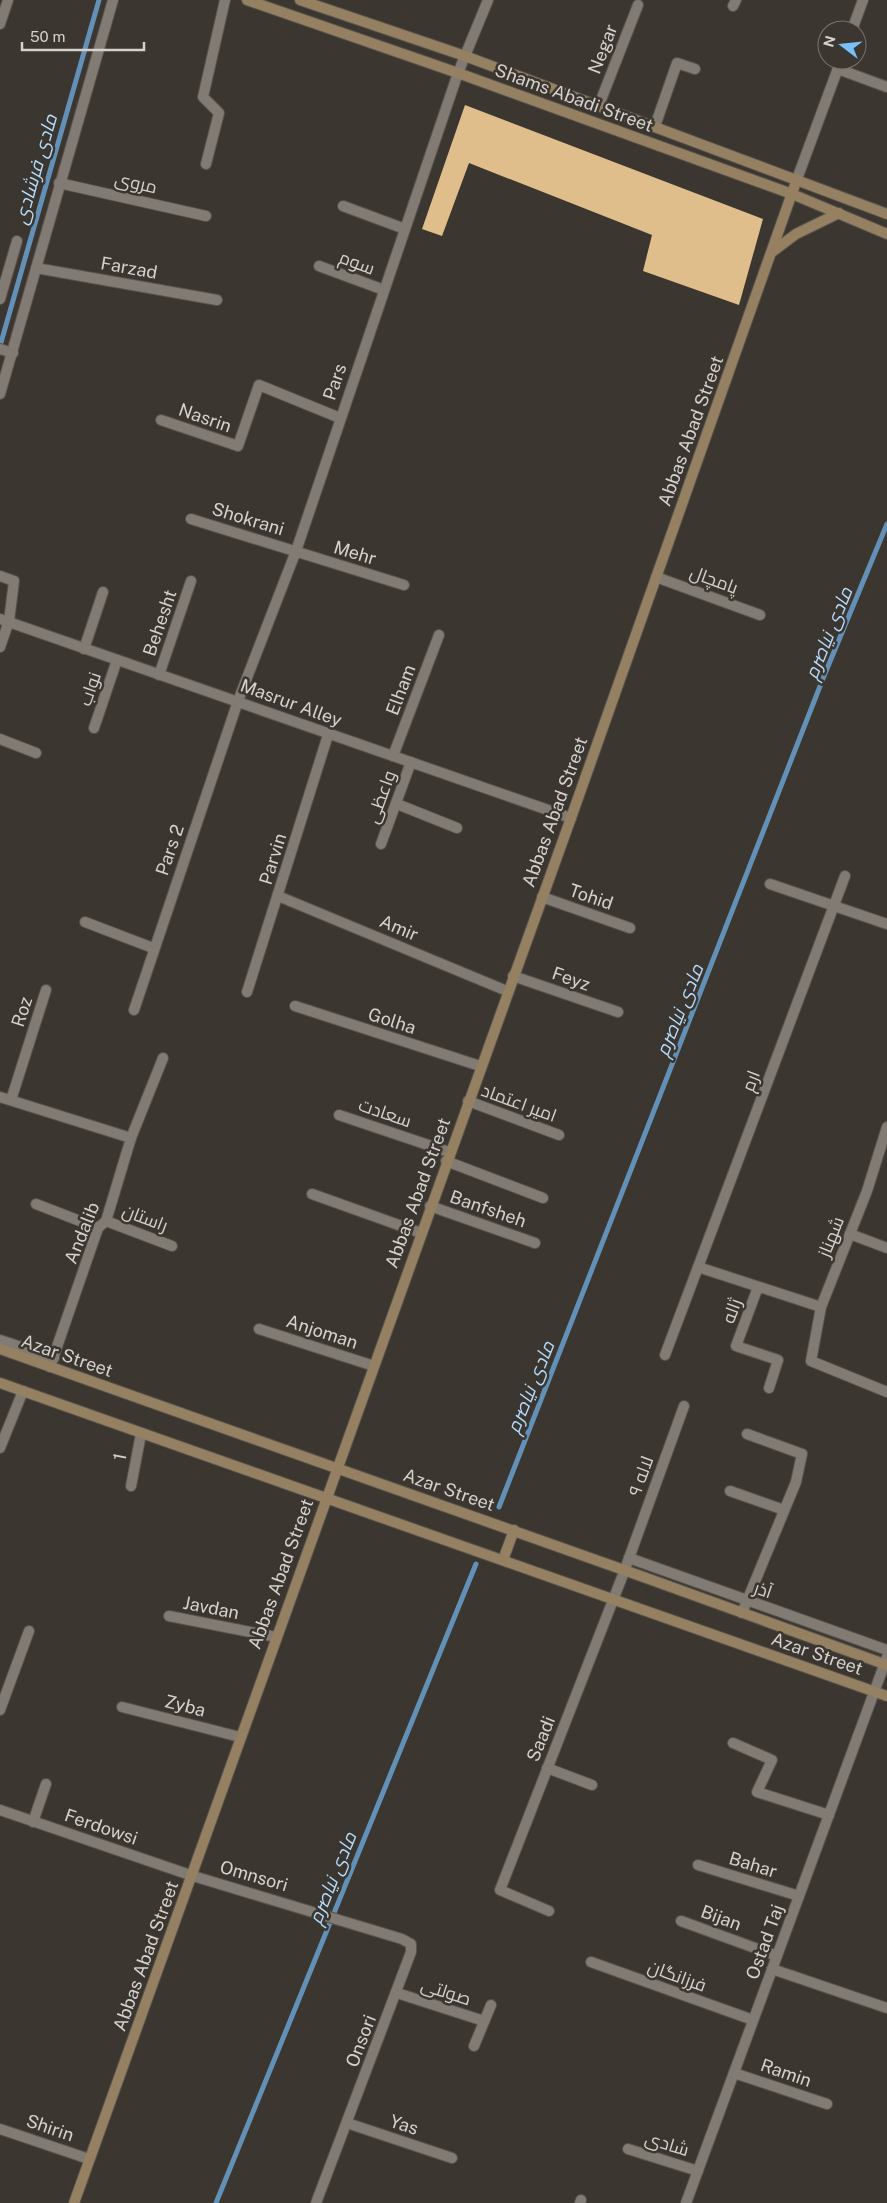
<svg xmlns="http://www.w3.org/2000/svg" width="887" height="2203" font-family="'Public Sans',Cairo,sans-serif">
<style>
.lines{fill:none;stroke-linecap:round;stroke-linejoin:round}
.stream{stroke:#6290b6;stroke-width:5}
.building{fill:#e0be8c}
.minor-casing{stroke:#58534e;stroke-width:12}
.tertiary-casing{stroke:#58534e;stroke-width:12}
.secondary-casing{stroke:#58534e;stroke-width:12}
.minor{stroke:#817b73;stroke-width:10}
.tertiary{stroke:#817b73;stroke-width:10}
.secondary{stroke:#958162;stroke-width:10}
.labels{text-anchor:middle;stroke-width:5;stroke-linejoin:round;paint-order:stroke}
.street-label{font-size:18px;fill:#d5d2ce;stroke:#3b362f}
.water-label{font-size:19px;font-style:italic;fill:#b4dcfe;stroke:#3b362f}
</style>
<rect width="100%" height="100%" fill="#3b362f"/>
<g class="lines">
<!-- stream -->
<g class="stream">
<polyline points="0,346 99,0"/>
<polyline points="499,1507 824,676 887,524"/>
<polyline points="216,2203 476,1564"/>
</g>
</g>
<!-- building -->
<polygon class="building" points="465,105 763,219 739,305 643,271 652,235 469,163 442,236 422,229"/>
<g class="lines">
<!-- minor casing -->
<g class="minor-casing">
<g id="minor">
<polyline points="733,6 736,0"/>
<polyline points="838,69 887,87"/>
<polyline points="599,105 638,5"/>
<polyline points="655,126 677,63 695,69"/>
<polyline points="206,164 219,113 203,97 225,0"/>
<polyline points="59,183 206,216"/>
<polyline points="343,206 405,229"/>
<polyline points="319,266 384,290"/>
<polyline points="36,268 217,300"/>
<polyline points="0,299 17,241"/>
<polyline points="0,349 13,353"/>
<polyline points="161,420 238,446 259,385 340,418"/>
<polyline points="191,519 404,585"/>
<polyline points="656,577 760,615"/>
<polyline points="84,649 103,592"/>
<polyline points="159,675 191,581"/>
<polyline points="94,728 117,660"/>
<polyline points="0,739 36,753"/>
<polyline points="393,756 439,635"/>
<polyline points="397,804 457,828"/>
<polyline points="381,844 411,762"/>
<polyline points="770,884 887,924"/>
<polyline points="278,896 507,991"/>
<polyline points="542,897 630,928"/>
<polyline points="85,922 153,948"/>
<polyline points="513,976 618,1012"/>
<polyline points="247,992 328,735"/>
<polyline points="295,1006 480,1066"/>
<polyline points="134,1010 238,701"/>
<polyline points="0,1097 131,1138"/>
<polyline points="11,1100 46,990"/>
<polyline points="468,1101 559,1135"/>
<polyline points="339,1115 449,1152"/>
<polyline points="887,1127 867,1191 821,1307 811,1361 887,1392"/>
<polyline points="446,1161 543,1198"/>
<polyline points="312,1194 421,1233"/>
<polyline points="36,1204 98,1228"/>
<polyline points="430,1206 535,1243"/>
<polyline points="106,1221 172,1246"/>
<polyline points="850,1234 887,1248"/>
<polyline points="698,1267 821,1307"/>
<polyline points="758,1287 736,1346 778,1360 769,1388"/>
<polyline points="259,1329 374,1366"/>
<polyline points="0,1340 54,1358"/>
<polyline points="665,1355 845,876"/>
<polyline points="50,1367 98,1228 106,1221 131,1138 163,1058"/>
<polyline points="0,1448 23,1391"/>
<polyline points="131,1486 141,1434"/>
<polyline points="730,1491 784,1510"/>
<polyline points="629,1558 887,1650"/>
<polyline points="742,1613 796,1482 802,1454 747,1434"/>
<polyline points="169,1616 276,1637"/>
<polyline points="122,1707 240,1737"/>
<polyline points="0,1710 29,1631"/>
<polyline points="733,1743 772,1760 757,1792 829,1815"/>
<polyline points="547,1768 592,1785"/>
<polyline points="0,1810 193,1876 402,1939 411,1944 411,1952 316,2203"/>
<polyline points="33,1822 46,1784"/>
<polyline points="698,1865 799,1896"/>
<polyline points="549,1911 500,1890 624,1572 684,1406"/>
<polyline points="681,1921 777,1956"/>
<polyline points="591,1962 753,2020"/>
<polyline points="772,1969 887,2008"/>
<polyline points="397,1993 484,2021"/>
<polyline points="474,2046 491,2005"/>
<polyline points="734,2073 827,2104"/>
<polyline points="347,2123 452,2158"/>
<polyline points="0,2129 89,2159"/>
<polyline points="628,2149 698,2171"/>
<polyline points="580,2203 581,2200"/>
<polyline points="686,2203 887,1657"/>
</g>
</g>
<!-- tertiary casing -->
<g class="tertiary-casing">
<g id="tertiary">
<polyline points="0,24 8,0"/>
<polyline points="852,30 863,0"/>
<polyline points="797,179 841,60"/>
<polyline points="0,394 113,0"/>
<polyline points="0,576 14,581 9,621 0,647"/>
<polyline points="0,619 571,818"/>
<polyline points="238,701 296,551 458,73 488,0"/>
</g>
</g>
<!-- secondary casing -->
<g class="secondary-casing">
<g id="secondary">
<polyline points="247,0 458,73 792,194 887,234"/>
<polyline points="300,0 465,56 887,214"/>
<polyline points="772,252 796,234 839,213"/>
<path d="M 0,1349 C 297,1452 592,1558 887,1665"/>
<polyline points="0,1383 887,1696"/>
<polyline points="503,1560 514,1530"/>
<polyline points="74,2203 571,818 797,179"/>
</g>
</g>
<!-- minor -->
<use href="#minor" class="minor"/>
<!-- tertiary -->
<use href="#tertiary" class="tertiary"/>
<!-- secondary -->
<use href="#secondary" class="secondary"/>
</g>
<g class="labels">
<!-- street labels -->
<g class="street-label">
<text transform="translate(603 49) rotate(-69)" y="6">Negar</text>
<text transform="translate(574 98) rotate(20)" y="6">Shams Abadi Street</text>
<text transform="translate(136 183) rotate(13)" y="6">مروی</text>
<text transform="translate(357 263) rotate(21)" y="6">سوم</text>
<text transform="translate(129 268) rotate(10)" y="6">Farzad</text>
<text transform="translate(335 382) rotate(-71)" y="6">Pars</text>
<text transform="translate(205 418) rotate(19)" y="6">Nasrin</text>
<text transform="translate(691 431) rotate(-70)" y="6">Abbas Abad Street</text>
<text transform="translate(248 519) rotate(17)" y="6">Shokrani</text>
<text transform="translate(355 553) rotate(17)" y="6">Mehr</text>
<text transform="translate(714 580) rotate(20)" y="6">پامچال</text>
<text transform="translate(160 623) rotate(-71)" y="6">Behesht</text>
<text transform="translate(90 689) rotate(-71)" y="6">نواب</text>
<text transform="translate(401 690) rotate(-69)" y="6">Elham</text>
<text transform="translate(291 703) rotate(20)" y="6">Masrur Alley</text>
<text transform="translate(381 797) rotate(-70)" y="6">واعظی</text>
<text transform="translate(555 812) rotate(-70)" y="6">Abbas Abad Street</text>
<text transform="translate(170 850) rotate(-71)" y="6">Pars 2</text>
<text transform="translate(273 859) rotate(-73)" y="6">Parvin</text>
<text transform="translate(591 897) rotate(19)" y="6">Tohid</text>
<text transform="translate(399 928) rotate(23)" y="6">Amir</text>
<text transform="translate(571 979) rotate(19)" y="6">Feyz</text>
<text transform="translate(22 1012) rotate(-72)" y="6">Roz</text>
<text transform="translate(392 1021) rotate(18)" y="6">Golha</text>
<text transform="translate(751 1081) rotate(-69)" y="6">ارم</text>
<text transform="translate(519 1103) rotate(20)" y="6">امیر اعتماد</text>
<text transform="translate(385 1113) rotate(19)" y="6">سعادت</text>
<text transform="translate(418 1193) rotate(-70)" y="6">Abbas Abad Street</text>
<text transform="translate(488 1209) rotate(19)" y="6">Banfsheh</text>
<text transform="translate(145 1218) rotate(21)" y="6">راستان</text>
<text transform="translate(82 1233) rotate(-68)" y="6">Andalib</text>
<text transform="translate(831 1237) rotate(-68)" y="6">شهناز</text>
<text transform="translate(732 1311) rotate(-70)" y="6">ژاله</text>
<text transform="translate(322 1332) rotate(18)" y="6">Anjoman</text>
<text transform="translate(67 1356) rotate(19)" y="6">Azar Street</text>
<text transform="translate(120 1457) rotate(-79)" y="6">1</text>
<text transform="translate(641 1476) rotate(-70)" y="6">۹ لاله</text>
<text transform="translate(449 1490) rotate(19)" y="6">Azar Street</text>
<text transform="translate(281 1574) rotate(-70)" y="6">Abbas Abad Street</text>
<text transform="translate(763 1590) rotate(19)" y="6">آذر</text>
<text transform="translate(211 1608) rotate(11)" y="6">Javdan</text>
<text transform="translate(817 1654) rotate(19)" y="6">Azar Street</text>
<text transform="translate(185 1706) rotate(14)" y="6">Zyba</text>
<text transform="translate(541 1739) rotate(-68)" y="6">Saadi</text>
<text transform="translate(101 1827) rotate(19)" y="6">Ferdowsi</text>
<text transform="translate(753 1865) rotate(17)" y="6">Bahar</text>
<text transform="translate(254 1876) rotate(16)" y="6">Omnsori</text>
<text transform="translate(721 1918) rotate(20)" y="6">Bijan</text>
<text transform="translate(765 1942) rotate(-70)" y="6">Ostad Taj</text>
<text transform="translate(146 1956) rotate(-70)" y="6">Abbas Abad Street</text>
<text transform="translate(677 1976) rotate(20)" y="6">فرزانگان</text>
<text transform="translate(446 1992) rotate(18)" y="6">صولتی</text>
<text transform="translate(361 2041) rotate(-69)" y="6">Onsori</text>
<text transform="translate(786 2073) rotate(19)" y="6">Ramin</text>
<text transform="translate(404 2125) rotate(18)" y="6">Yas</text>
<text transform="translate(50 2128) rotate(19)" y="6">Shirin</text>
<text transform="translate(667 2144) rotate(17)" y="6">شادی</text>
</g>
<!-- water labels -->
<g class="water-label">
<text transform="translate(35 169) rotate(-74)" y="7">مادی فرشادی</text>
<text transform="translate(828 633) rotate(-68)" y="7">مادی نیاصرم</text>
<text transform="translate(679 1010) rotate(-68)" y="7">مادی نیاصرم</text>
<text transform="translate(530 1387) rotate(-68)" y="7">مادی نیاصرم</text>
<text transform="translate(332 1878) rotate(-68)" y="7">مادی نیاصرم</text>
</g>
</g>
<!-- north arrow -->
<g transform="translate(842 45) rotate(286)"><circle r="24" fill="#3b362f" stroke="#79746f"/>
<path d="M0-4L9 19L0 12L-9 19Z" fill="#79bff8"/>
<text y="-8" font-size="14" font-weight="bold" text-anchor="middle" fill="#d5d2ce">N</text>
</g>
<!-- scale -->
<path d="M22 42v8h122v-8" fill="none" stroke="#d5d2ce" stroke-width="2.5"/>
<text x="30" y="42" font-size="15" fill="#d5d2ce" stroke="#3b362f" stroke-width="4" paint-order="stroke">50 m</text>
</svg>
